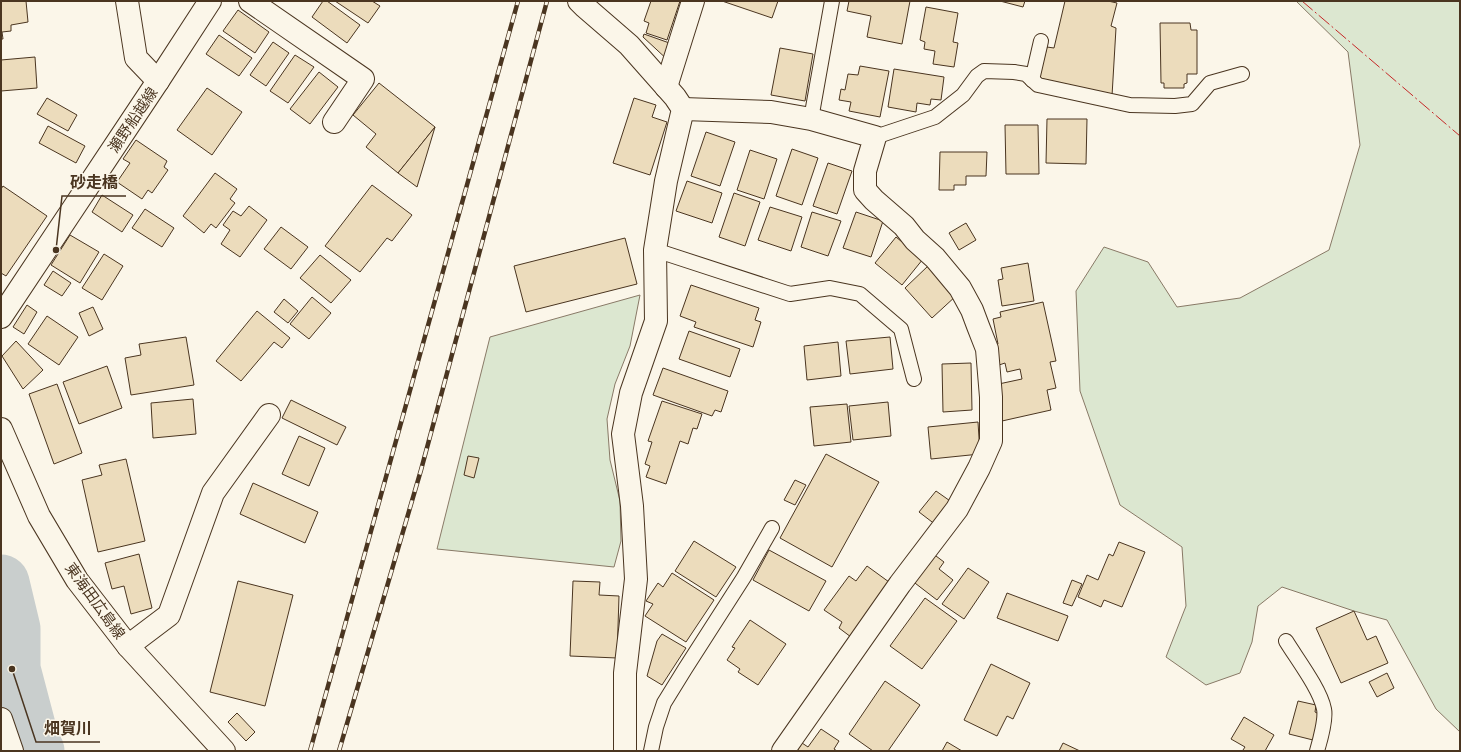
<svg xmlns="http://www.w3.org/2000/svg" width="1461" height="752" font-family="Figtree,'Noto Sans JP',sans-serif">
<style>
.green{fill:#dce7d0;stroke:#887966}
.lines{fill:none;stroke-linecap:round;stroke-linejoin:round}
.river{stroke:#c9cecd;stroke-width:57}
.building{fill:#ecdcbc;stroke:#4a3520}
.lane-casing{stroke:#4a3520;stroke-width:16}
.street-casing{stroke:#4a3520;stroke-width:24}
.secondary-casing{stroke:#4a3520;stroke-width:24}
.primary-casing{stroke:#4a3520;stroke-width:24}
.lane{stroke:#fbf6e9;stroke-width:14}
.street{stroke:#fbf6e9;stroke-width:22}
.secondary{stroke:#fbf6e9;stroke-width:22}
.primary{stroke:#fbf6e9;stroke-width:22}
.rail-casing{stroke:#4a3520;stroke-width:4.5}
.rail{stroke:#fbf6e9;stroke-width:3;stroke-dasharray:9;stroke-linecap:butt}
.power{stroke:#c62828;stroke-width:1;stroke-dasharray:14 3 2 3;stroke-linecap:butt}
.labels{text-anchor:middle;stroke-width:3;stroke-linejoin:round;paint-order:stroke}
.street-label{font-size:15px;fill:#4a3520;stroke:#fbf6e9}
.leader{fill:none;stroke:#4a3520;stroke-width:1.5}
.callout-dot{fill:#4a3520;stroke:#fbf6e9;stroke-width:1.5}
.callout-label{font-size:16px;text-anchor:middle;font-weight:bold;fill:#4a3520;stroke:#fbf6e9;stroke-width:3;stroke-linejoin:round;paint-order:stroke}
</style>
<rect width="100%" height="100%" fill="#fbf6e9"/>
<!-- green -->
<g class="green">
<polygon points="1296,1 1460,1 1460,732 1436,709 1387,620 1354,611 1282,587 1258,606 1252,642 1240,673 1206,685 1166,657 1186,606 1182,547 1120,505 1080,391 1076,291 1104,247 1148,262 1177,307 1240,298 1329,250 1360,145 1348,52"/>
<polygon points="640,295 630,346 615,384 607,419 610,460 620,501 621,541 614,567 437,549 490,337"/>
</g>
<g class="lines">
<!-- river -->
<polyline class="river" points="1,583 12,629 12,669 32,745 36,751"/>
</g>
<!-- building -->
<g class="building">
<polygon points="1,1 26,1 28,22 11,25 11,31 2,32 3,39 1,39"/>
<polygon points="323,1 327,1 360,25 347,43 312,17"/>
<polygon points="335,1 372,1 380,6 368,23"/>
<polygon points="651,1 680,1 667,40 646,33 649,23 644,21"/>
<polygon points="722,1 778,1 772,18"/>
<polygon points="849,1 910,1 902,44 867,37 871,16 847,11"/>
<polygon points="1000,1 1025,1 1023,7"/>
<polygon points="1065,1 1108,1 1117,3 1111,26 1116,28 1112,96 1039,78 1047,47 1054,48"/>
<polygon points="926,7 958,13 953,42 958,43 954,67 933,64 935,51 924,49 925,42 920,40"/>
<polygon points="238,10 269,32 255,53 223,31"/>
<polygon points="1160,23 1190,23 1191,30 1197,30 1197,74 1187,74 1187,83 1184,84 1184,88 1164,88 1164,83 1161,83"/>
<polygon points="644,34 675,45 670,62 643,37"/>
<polygon points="219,35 252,58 239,76 206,54"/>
<polygon points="273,42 289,53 266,86 250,75"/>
<polygon points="780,48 813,54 805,101 771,95"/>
<polygon points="295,55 314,67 288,103 270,91"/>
<polygon points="35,57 37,88 1,91 1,60"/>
<polygon points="860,66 889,71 880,117 849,111 851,102 839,100 841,89 845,90 848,74 858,75"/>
<polygon points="894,69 944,77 941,100 931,99 930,105 917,103 916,112 888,107"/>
<polygon points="319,72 338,87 310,124 290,109"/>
<polygon points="379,83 435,127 398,173 366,147 376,134 353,115"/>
<polygon points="207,88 242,112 212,155 177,130"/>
<polygon points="47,98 77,115 68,131 37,114"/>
<polygon points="634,98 656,105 652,117 667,122 650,175 613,163"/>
<polygon points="1047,119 1087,119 1086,164 1046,163"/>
<polygon points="1005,125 1038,125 1039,174 1006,174"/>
<polygon points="48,126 85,146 76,163 39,143"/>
<polygon points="435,127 417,187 398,173"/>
<polygon points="706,132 735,142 720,186 691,176"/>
<polygon points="136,140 167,161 164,167 168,170 152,193 148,190 142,199 117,182 130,163 123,159"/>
<polygon points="792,149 818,158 802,205 776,196"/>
<polygon points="750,150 777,159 764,199 737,190"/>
<polygon points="940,152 987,152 986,176 966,176 966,185 954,185 954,190 939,190"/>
<polygon points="828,163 852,171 837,214 813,206"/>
<polygon points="215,173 237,189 230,199 235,203 216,228 211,224 204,233 183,216"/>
<polygon points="687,181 722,193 712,223 676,211"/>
<polygon points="372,185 412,215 392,241 387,238 360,272 325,246"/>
<polygon points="3,186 47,216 6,276 1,273 1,189"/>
<polygon points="734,193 760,202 745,246 719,237"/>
<polygon points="102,195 133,215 122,232 92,212"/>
<polygon points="249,206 267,220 240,257 221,244 230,230 223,225 233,211 241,216"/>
<polygon points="770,207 802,217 791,251 758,240"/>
<polygon points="145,209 174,228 162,247 132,228"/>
<polygon points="812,212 841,221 828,256 801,247"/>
<polygon points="856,212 883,221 871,257 843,248"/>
<polygon points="966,223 976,240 959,250 949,233"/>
<polygon points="281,227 308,247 291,269 264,249"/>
<polygon points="70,235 99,252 80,283 51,265"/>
<polygon points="896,237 923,259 902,285 875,263"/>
<polygon points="625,238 637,284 526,312 514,266"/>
<polygon points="104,254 123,266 102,300 82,288"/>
<polygon points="320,255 351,280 331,303 300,278"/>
<polygon points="1028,263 1034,301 1002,306 998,280 1003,279 1001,268"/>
<polygon points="929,265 957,295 932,318 905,288"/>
<polygon points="53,271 71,283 62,296 44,285"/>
<polygon points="691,285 759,308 755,320 761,322 753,347 694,327 696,322 680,316"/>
<polygon points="312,297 331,313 309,339 290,324"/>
<polygon points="284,299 298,311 288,323 274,312"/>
<polygon points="1043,302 1056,361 1050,362 1056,388 1047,390 1051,410 1002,421 994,385 1022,379 1020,369 1007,372 1005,363 999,365 994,344 998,344 993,319 1001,317 1000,312"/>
<polygon points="27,305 37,312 24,334 13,327"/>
<polygon points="93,307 103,329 89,336 79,313"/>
<polygon points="257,311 290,338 282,348 274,342 241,381 216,361"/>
<polygon points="47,316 78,337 59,365 28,344"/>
<polygon points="689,331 740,349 730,377 679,359"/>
<polygon points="186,337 194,385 131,395 125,358 141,355 139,344"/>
<polygon points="890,337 893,369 850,374 846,341"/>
<polygon points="16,341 43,370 23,389 2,356"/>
<polygon points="838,342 841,376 807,380 804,346"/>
<polygon points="971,363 972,410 943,412 942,364"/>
<polygon points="107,366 122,408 79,424 63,382"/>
<polygon points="663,368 728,391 721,412 715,410 712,416 653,395"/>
<polygon points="57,384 82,453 54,464 29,394"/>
<polygon points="193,399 196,434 153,438 151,403"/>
<polygon points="291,400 346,427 337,445 282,418"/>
<polygon points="662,401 702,414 697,429 693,428 688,444 680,441 666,484 646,477 650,466 645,464 652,442 648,441"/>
<polygon points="888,402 891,436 853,440 849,406"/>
<polygon points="847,404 851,442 814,446 810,407"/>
<polygon points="978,422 980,454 931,459 928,427"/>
<polygon points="299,436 325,448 309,486 282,474"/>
<polygon points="826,454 879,482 832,567 780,538"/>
<polygon points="468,456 479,458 474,478 464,475"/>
<polygon points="126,459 145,541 98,552 82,480 102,475 99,465"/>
<polygon points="795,480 806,485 795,505 784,500"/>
<polygon points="253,483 318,512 305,543 240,514"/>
<polygon points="936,491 953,503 936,525 919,512"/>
<polygon points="694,541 736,567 716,597 675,571"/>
<polygon points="1119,542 1145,552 1122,607 1104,600 1101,607 1078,597 1087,575 1098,580 1109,554 1113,556"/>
<polygon points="769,550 826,581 809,611 753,580"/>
<polygon points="932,553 944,562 939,569 953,580 937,600 911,580"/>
<polygon points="139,554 152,608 131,614 124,586 112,589 105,563"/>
<polygon points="867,566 889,582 851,637 839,628 842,622 824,610 849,576 856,581"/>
<polygon points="968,568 989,582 964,619 942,604"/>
<polygon points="672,573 714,600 686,642 645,616 653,604 646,601 658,583 663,587"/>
<polygon points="1072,580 1082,584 1072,606 1063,603"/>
<polygon points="238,581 293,595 265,706 210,692"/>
<polygon points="573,581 600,582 599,595 619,596 617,658 570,656"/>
<polygon points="1007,593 1068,616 1058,641 997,618"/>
<polygon points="925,598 957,621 922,669 890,646"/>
<polygon points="1354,611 1367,640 1376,636 1388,663 1341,683 1316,628"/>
<polygon points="750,620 786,644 758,685 738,672 740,669 727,660 735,648 732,647"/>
<polygon points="662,634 686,648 662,685 647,676 657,641"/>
<polygon points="991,664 1030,683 1013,719 1007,716 997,736 964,720"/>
<polygon points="1387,673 1394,688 1377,697 1369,682"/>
<polygon points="885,681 920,705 888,751 873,751 849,734"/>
<polygon points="1298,701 1316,705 1315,712 1319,714 1313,740 1289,734"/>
<polygon points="237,713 255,732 246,741 228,722"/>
<polygon points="1244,717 1274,735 1265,751 1244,751 1243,750 1245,747 1231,739"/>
<polygon points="821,729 839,741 834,749 837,751 797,751 802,743 808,747"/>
<polygon points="947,742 962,751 942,751"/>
<polygon points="1063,743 1080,751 1059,751"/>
</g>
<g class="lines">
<!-- lane casing -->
<g class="lane-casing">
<g id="lane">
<polyline points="1032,80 1041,41"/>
<polyline points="811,119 832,1"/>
<polyline points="875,137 935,117 963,95 977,76 984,71 1014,72 1026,74 1038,85 1130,105 1175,106 1192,104 1210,83 1242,74"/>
<polyline points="655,250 790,294 830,288 860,294 901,329 914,379"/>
<path d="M 1286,641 C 1297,659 1320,689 1324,709 C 1326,718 1320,741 1317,751"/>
<polyline points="651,751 656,727 664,703 685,669 744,577 772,528"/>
</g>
</g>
<!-- street casing -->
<g class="street-casing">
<g id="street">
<polyline points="127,1 136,58 158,81"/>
<polyline points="250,1 363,79 334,122"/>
<polyline points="579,1 585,7 629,45 675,97 683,109 666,181 655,250 656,321 631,393 623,434 632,506 636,579 625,673 625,751"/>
<polyline points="666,87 693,1"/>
<polyline points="683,109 771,112 811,119 875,137 865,171 865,190 874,200 904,226 915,240 935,258 960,288 972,310 978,326 987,349 991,397 991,441 979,468 957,509 900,584 783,751"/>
<polyline points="128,646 169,615 213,493 269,415"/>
<polyline points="1,719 12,751"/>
</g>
</g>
<!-- secondary casing -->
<g class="secondary-casing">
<polyline id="secondary" points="1,317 158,81 210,1"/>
</g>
<!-- primary casing -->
<g class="primary-casing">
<polyline id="primary" points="1,429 39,516 77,580 128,646 224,751"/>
</g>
<!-- lane -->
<use href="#lane" class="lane"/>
<!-- street -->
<use href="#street" class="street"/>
<!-- secondary -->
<use href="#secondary" class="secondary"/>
<!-- primary -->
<use href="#primary" class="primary"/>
<!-- rail casing -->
<g class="rail-casing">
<g id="rail">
<polyline points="310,751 518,1"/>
<polyline points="339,751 421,470 547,1"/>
</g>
</g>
<!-- rail -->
<use href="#rail" class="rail"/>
<!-- power -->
<polyline class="power" points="1302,1 1460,136"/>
</g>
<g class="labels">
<!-- street labels -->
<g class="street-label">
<text transform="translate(133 120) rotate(-56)" y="5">瀬野船越線</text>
<text transform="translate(95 601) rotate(54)" y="5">東海田広島線</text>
</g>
</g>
<!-- callouts -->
<path class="leader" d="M56 250L62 196H126M12 669L36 742H100"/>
<g class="callout-dot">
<circle cx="56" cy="250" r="4"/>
<circle cx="12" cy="669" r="4"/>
</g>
<g class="callout-label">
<text x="94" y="188">砂走橋</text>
<text x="68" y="734">畑賀川</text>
</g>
<!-- border -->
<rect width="1461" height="752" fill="none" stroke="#4a3520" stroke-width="4"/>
</svg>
